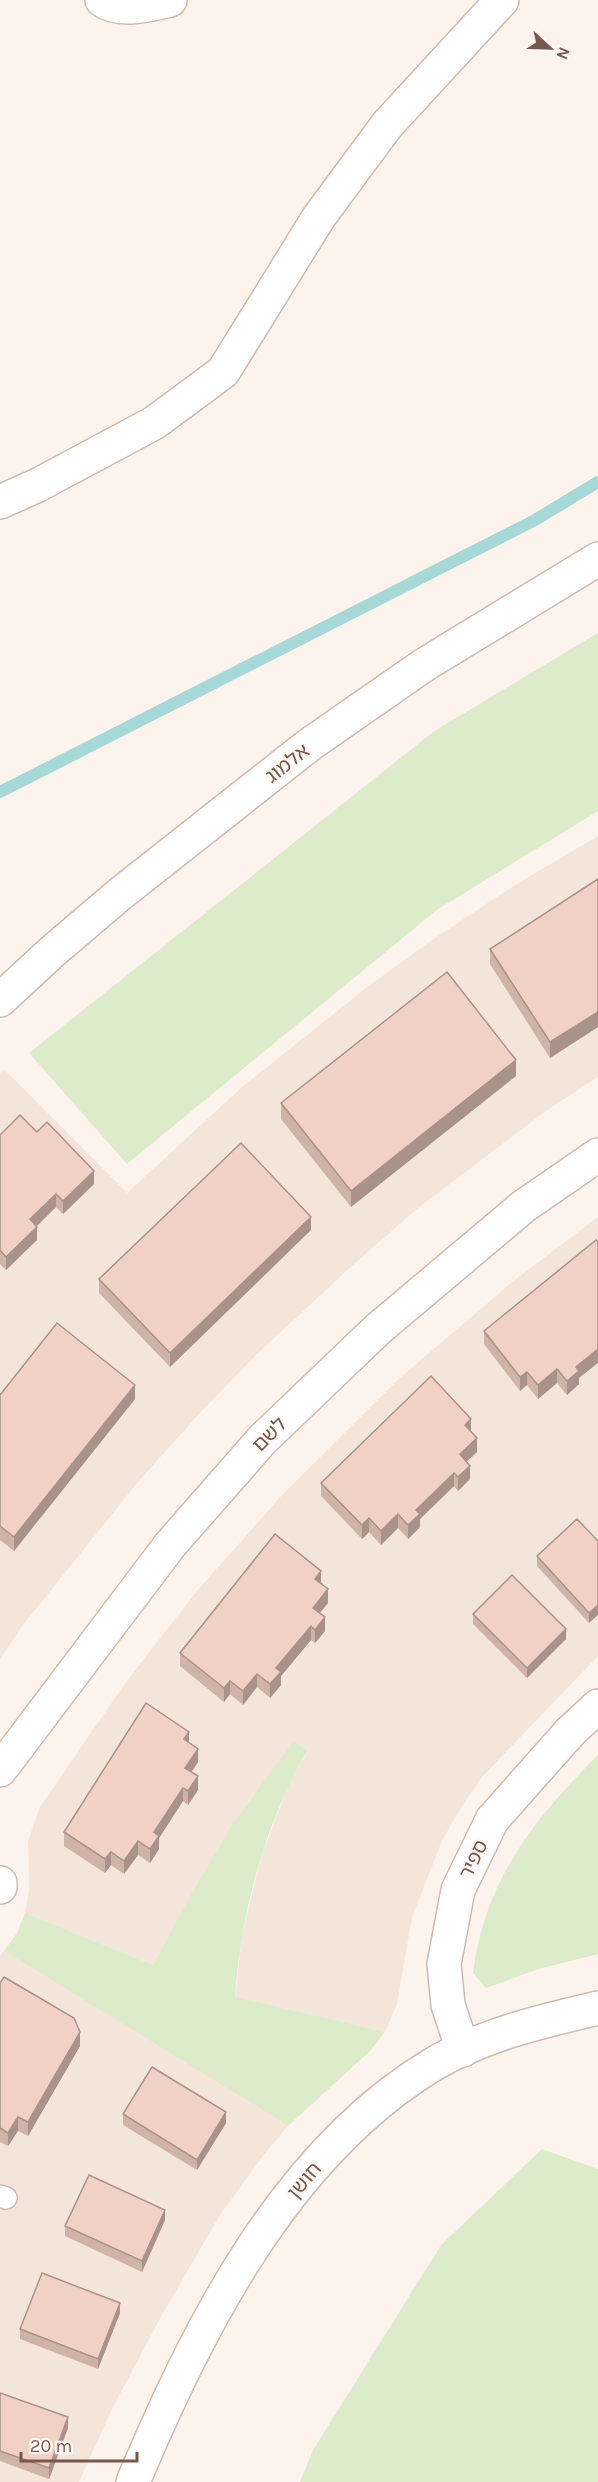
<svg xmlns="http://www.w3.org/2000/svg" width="598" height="2482" font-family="Karla,'Noto Sans Hebrew',sans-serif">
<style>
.residential{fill:#f4e5db}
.green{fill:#dcebca}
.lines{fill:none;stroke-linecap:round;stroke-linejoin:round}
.stream{stroke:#a7d8d8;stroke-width:12}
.service-casing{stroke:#cfbab1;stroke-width:24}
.minor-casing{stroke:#cfbab1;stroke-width:36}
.service{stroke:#fff;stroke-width:21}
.minor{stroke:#fff;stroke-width:33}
.wall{fill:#cfb3a9}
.shaded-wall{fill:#a9928a}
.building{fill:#f1d0c5;stroke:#a9928a;stroke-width:1.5}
.labels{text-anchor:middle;stroke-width:4.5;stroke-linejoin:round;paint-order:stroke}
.street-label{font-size:20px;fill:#78574f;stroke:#fff8f3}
</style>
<rect width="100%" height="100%" fill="#fcf4ec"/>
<!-- residential -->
<g class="residential">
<polygon points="598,836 598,1077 546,1111 418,1208 354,1264 256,1355 200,1413 138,1482 23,1625 0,1659 0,1073 4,1069 127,1193 242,1087 366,988 429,942 518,883"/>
<polygon points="598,1217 598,1656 482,1777 460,1809 442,1841 412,1917 397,2004 385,2032 235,1998 242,1936 261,1857 289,1784 307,1752 259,1787 234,1821 192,1892 153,1965 25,1913 29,1889 28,1841 40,1807 126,1682 196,1592 283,1494 402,1376 516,1279"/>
<polygon points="4,1951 288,2126 263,2156 220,2215 162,2315 112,2409 79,2482 0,2482 0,1956"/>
</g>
<!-- green -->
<g class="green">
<polygon points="598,633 598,811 438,909 127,1164 29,1053 433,732"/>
<path d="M 294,1741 L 307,1751 C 264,1826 241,1912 235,1997 L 385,2032 L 370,2051 L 288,2126 L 4,1951 L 17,1933 L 25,1913 L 153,1965 L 192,1892 L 234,1821 Z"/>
<path d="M 598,1755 L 598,1954 L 539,1969 L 486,1988 L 473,1973 C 485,1879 534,1819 598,1755 Z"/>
<polygon points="542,2149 598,2169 598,2482 300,2482 313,2450 441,2245"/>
</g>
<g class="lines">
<!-- stream -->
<polyline class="stream" points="0,792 535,520 598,482"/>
<!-- service casing -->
<g class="service-casing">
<polyline id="service" points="0,2196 6,2198"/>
</g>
<!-- minor casing -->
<g class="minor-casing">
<g id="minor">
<path d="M 102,0 C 120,13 150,5 170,0"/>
<polyline points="0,502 38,485 154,423 223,372 319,217 387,125 502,0"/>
<polyline points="0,1000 53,951 120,894 309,745 424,665 598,559"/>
<polyline points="0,1770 170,1545 262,1440 378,1329 524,1206 598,1155"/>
<polyline points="0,1883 0,1887"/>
<polyline points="463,2050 448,2005 444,1964 458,1890 492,1820 570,1732 598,1706"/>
<path d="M 133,2482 C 198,2328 284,2155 432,2065 C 482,2035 542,2021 598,2008"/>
</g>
</g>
<!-- service -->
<use href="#service" class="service"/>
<!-- minor -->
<use href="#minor" class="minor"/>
</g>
<!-- wall -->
<g class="wall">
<polygon points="598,879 598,1027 550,1058 490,964 490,949"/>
<polygon points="516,1076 351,1207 281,1119 281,1103"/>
<polygon points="37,1132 94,1184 63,1214 56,1207 36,1226 37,1240 6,1270 0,1264 0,1135"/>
<polygon points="311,1230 170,1367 99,1293 99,1279"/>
<polygon points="484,1331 579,1378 579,1384 567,1395 557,1383 538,1399 527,1385 520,1391 484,1344"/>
<polygon points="0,1395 135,1399 14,1551 0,1540"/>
<polygon points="471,1432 477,1452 466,1461 470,1479 458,1491 454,1486 420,1519 420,1527 408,1539 398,1528 381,1545 369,1532 362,1539 321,1496 321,1483"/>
<polygon points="598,1541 589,1623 537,1566 537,1556"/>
<polygon points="321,1584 328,1603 320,1613 325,1631 315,1643 311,1640 281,1676 281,1685 270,1698 257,1687 243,1705 230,1694 224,1702 180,1666 180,1653"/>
<polygon points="473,1614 566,1639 527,1678 473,1624"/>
<polygon points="189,1743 198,1762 191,1772 198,1790 188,1805 183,1801 159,1838 159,1849 150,1863 138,1855 124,1874 111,1865 105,1873 64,1846 64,1832"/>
<polygon points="0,1983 80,2046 28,2136 18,2131 8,2146 0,2142"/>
<polygon points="123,2114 226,2123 197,2170 123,2125"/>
<polygon points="165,2220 142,2272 65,2236 65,2226"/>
<polygon points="120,2313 98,2369 20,2339 20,2329"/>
<polygon points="0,2393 68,2428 49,2479 0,2461"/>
</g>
<!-- shaded-wall -->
<g class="shaded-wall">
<polygon points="598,1012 598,1027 550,1058 550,1042"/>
<polygon points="516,1060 516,1076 351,1207 351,1191"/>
<polygon points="94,1171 94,1184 63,1214 63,1201"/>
<polygon points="56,1194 56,1207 30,1233 30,1219"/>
<polygon points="311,1217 311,1230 170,1367 170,1353"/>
<polygon points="37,1227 37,1240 6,1270 6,1257"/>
<polygon points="598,1349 598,1363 579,1378 579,1384 567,1395 567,1381 576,1367"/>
<polygon points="557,1369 557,1383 538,1399 538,1385"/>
<polygon points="527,1372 527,1385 520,1391 520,1377"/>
<polygon points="135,1385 135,1399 14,1551 14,1537"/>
<polygon points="471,1419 471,1432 465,1425"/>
<polygon points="477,1438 477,1452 460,1468 460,1454"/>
<polygon points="470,1466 470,1479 458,1491 458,1477"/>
<polygon points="454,1473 454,1486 420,1519 420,1527 408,1539 408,1525 416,1510"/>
<polygon points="398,1514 398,1528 381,1545 381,1531"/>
<polygon points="369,1518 369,1532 362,1539 362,1525"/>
<polygon points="321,1571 321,1585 315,1579"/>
<polygon points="328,1589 328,1603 313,1621 313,1608"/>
<polygon points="598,1605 598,1615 589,1623 589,1613"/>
<polygon points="325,1617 325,1631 315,1643 315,1630"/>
<polygon points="311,1626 311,1640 281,1676 281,1685 270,1698 270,1684 276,1668"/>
<polygon points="566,1629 566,1639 527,1678 527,1668"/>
<polygon points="257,1674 257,1687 243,1705 243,1691"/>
<polygon points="230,1681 230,1694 224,1702 224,1688"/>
<polygon points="189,1732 189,1745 184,1739"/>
<polygon points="198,1749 198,1762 185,1782 185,1768"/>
<polygon points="198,1776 198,1790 188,1805 188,1791"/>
<polygon points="183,1788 183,1801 159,1838 159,1849 150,1863 150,1849 154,1832"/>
<polygon points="138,1841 138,1855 124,1874 124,1861"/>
<polygon points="111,1852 111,1865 105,1873 105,1859"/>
<polygon points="80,2032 80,2046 28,2136 28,2122"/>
<polygon points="226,2112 226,2123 197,2170 197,2160"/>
<polygon points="18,2117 18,2131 8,2146 8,2133"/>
<polygon points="165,2210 165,2220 142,2272 142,2261"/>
<polygon points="120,2303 120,2313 98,2369 98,2359"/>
<polygon points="68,2417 68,2428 49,2479 49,2468"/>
</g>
<!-- building -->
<g class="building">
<polygon points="598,879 598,1012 550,1042 490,949"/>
<polygon points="447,972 516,1060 351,1191 281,1103"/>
<polygon points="20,1115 37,1132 47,1122 94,1171 63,1201 56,1194 30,1219 37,1227 6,1257 0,1250 0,1135"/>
<polygon points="241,1143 311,1217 170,1353 99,1279"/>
<polygon points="596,1240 598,1242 598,1349 576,1367 579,1371 567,1381 557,1369 538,1385 527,1372 520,1377 484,1331"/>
<polygon points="57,1323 135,1385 14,1537 0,1526 0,1395"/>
<polygon points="431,1376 471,1419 465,1425 477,1438 460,1454 470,1466 458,1477 454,1473 416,1510 420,1514 408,1525 398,1514 381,1531 369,1518 362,1525 321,1483"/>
<polygon points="577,1519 598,1541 598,1605 589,1613 537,1556"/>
<polygon points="275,1534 321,1571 315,1579 328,1589 313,1608 325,1617 315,1630 311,1626 276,1668 281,1672 270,1684 257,1674 243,1691 230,1681 224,1688 180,1653"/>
<polygon points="512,1575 566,1629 527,1668 473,1614"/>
<polygon points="146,1703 189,1732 184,1739 198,1749 185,1768 198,1776 188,1791 183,1788 154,1832 159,1836 150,1849 138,1841 124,1861 111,1852 105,1859 64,1832"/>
<polygon points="4,1977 74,2018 80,2032 28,2122 18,2117 8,2133 0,2128 0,1983"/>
<polygon points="152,2067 226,2112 197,2160 123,2114"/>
<polygon points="89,2175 165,2210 142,2261 65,2226"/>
<polygon points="42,2273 120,2303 98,2359 20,2329"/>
<polygon points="0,2393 68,2417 49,2468 0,2451"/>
</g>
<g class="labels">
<!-- street labels -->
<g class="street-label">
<text transform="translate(287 763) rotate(-38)" y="7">אלמוג</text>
<text transform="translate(269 1434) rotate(-45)" y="7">לשם</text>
<text transform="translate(473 1859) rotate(-64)" y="7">ספיר</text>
<text transform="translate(304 2180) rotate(-50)" y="7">חושן</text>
</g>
</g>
<!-- north arrow -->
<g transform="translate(550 48) rotate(112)" stroke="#fff8f3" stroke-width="4.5" paint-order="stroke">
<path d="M0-4.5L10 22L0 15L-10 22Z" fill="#78574f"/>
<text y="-9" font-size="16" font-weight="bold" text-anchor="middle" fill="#78574f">N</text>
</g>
<!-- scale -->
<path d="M21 2452v9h116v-9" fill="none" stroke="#78574f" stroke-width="3"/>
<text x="30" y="2452" font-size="18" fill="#78574f" stroke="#fff8f3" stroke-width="4.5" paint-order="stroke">20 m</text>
</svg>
